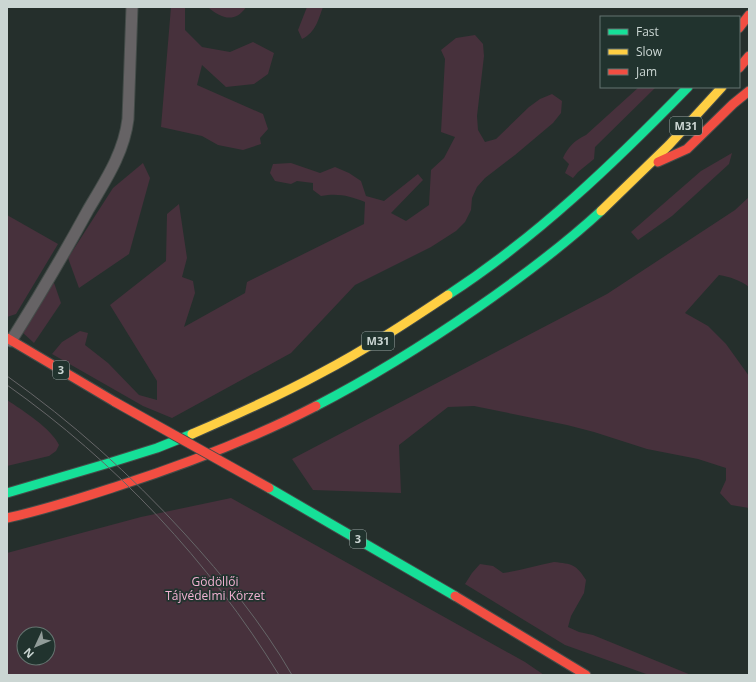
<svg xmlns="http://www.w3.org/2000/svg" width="756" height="682" font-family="'Open Sans',sans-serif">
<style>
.green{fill:#47313c;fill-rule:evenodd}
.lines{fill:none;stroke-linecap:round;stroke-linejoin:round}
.street-casing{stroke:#444c49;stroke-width:13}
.fast-casing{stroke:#444c49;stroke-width:11}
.slow-casing{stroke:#444c49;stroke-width:11}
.jam-casing{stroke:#444c49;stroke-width:11}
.street{stroke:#666365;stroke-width:11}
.fast{stroke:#16e098;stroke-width:9}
.slow{stroke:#ffcf43;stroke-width:9}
.jam{stroke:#f24e42;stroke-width:9}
.tram{stroke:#666668;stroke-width:1}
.jam-bridge-casing{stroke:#444c49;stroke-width:11;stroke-linecap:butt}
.jam-bridge{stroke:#f24e42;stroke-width:9}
.labels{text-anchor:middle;stroke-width:3.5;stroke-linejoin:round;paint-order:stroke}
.shield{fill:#21332e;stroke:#98a5a2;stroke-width:1}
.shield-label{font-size:11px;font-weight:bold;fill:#cbd6d3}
.park-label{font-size:12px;fill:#f2b2d3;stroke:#21332e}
</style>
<rect width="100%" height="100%" fill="#252f2c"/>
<!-- green -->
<g class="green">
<polygon points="171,7 185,7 185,30 202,47 230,52 253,42 274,53 268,74 254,84 226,87 202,65 197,85 263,114 268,129 260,138 261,144 243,150 218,145 202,136 161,127"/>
<path d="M 208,7 L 246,7 C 235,24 220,18 208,7 Z"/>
<path d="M 307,7 L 323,7 C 318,20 316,32 302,39 L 298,30 Z"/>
<path d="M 475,35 L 483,44 L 484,56 L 477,116 L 478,130 L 485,142 L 496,139 L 529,107 L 540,99 L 552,94 L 562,101 L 561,113 L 553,123 L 515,155 L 485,178 L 477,187 L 472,198 L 471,210 L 465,222 L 456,231 L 431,247 L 355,285 L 291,353 L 172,418 L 143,406 L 52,354 L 62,342 L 80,331 L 88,333 L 85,345 L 108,363 L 139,395 L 157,400 L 157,381 L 110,305 L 166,261 L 167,214 L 179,204 L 187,258 L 182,277 L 193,281 L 195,293 L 184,327 L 245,293 L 247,282 L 364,224 L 365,202 C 349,196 339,193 321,196 L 313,190 L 313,183 L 297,181 L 291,184 L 275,181 L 270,173 L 273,164 L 291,163 L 320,173 L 335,167 L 349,173 L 361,181 L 366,196 L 384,201 L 418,174 L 423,180 L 391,213 L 406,221 L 429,205 L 431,170 L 444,158 L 455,137 L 441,132 L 445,59 L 441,50 L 456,38 Z"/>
<path d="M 639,87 L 656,87 L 595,147 L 594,159 L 578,172 L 573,178 L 565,173 L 569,164 L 563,158 C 568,147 575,140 586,135 Z"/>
<polygon points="732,153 729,164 672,216 638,240 631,232 701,171"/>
<polygon points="143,163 150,178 129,254 79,288 68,258 113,188"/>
<path d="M 749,197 L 749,287 C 740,280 730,277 719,275 L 685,313 L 708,326 L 726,344 L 749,376 L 749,508 L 731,505 L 720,493 L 726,480 L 726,468 L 698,459 L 647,449 L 594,432 L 567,425 L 474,406 L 448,407 L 399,445 L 401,493 L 313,490 L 292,459 L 607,294 L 735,210 Z"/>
<polygon points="7,215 58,244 16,314 7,317"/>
<polygon points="53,280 61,303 34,343 22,332"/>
<path d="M 7,400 C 22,410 51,428 59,445 L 56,451 L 49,456 L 7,466 Z"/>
<path d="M 231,498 L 525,662 L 544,675 L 7,675 L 7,553 L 141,517 ZM 24,634 L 48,634 L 48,658 L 24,658 Z"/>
<path d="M 554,562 C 572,564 576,564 586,580 L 584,593 L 571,616 L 568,627 L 579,632 L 593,635 L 691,675 L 649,675 L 565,645 L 465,584 L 472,573 L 480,564 L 493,566 L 503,573 C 520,571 537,565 554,562 Z"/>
</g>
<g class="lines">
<!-- street casing -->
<g class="street-casing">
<path id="street" d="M 11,341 C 38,298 64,254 88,210 C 105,181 124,153 128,119 L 132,7"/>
</g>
<!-- fast casing -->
<g class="fast-casing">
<g id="fast">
<path d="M 448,295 C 537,237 614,163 688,87"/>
<path d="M 316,406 C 372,377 425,344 477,308 C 520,278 562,247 601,211"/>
<polyline points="269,488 455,596"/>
<polyline points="7,493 109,463 157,448 192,434"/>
</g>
</g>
<!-- slow casing -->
<g class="slow-casing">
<g id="slow">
<polyline points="601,211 669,145 722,87"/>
<path d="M 192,434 C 236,415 279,396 321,373 C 365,350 406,323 448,295"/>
</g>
</g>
<!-- jam casing -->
<g class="jam-casing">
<g id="jam">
<polyline points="739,28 749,15"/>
<polyline points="739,68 749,56"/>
<polyline points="658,162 687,149 733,104 749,91"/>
<polyline points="7,338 115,402"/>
<path d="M 7,518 C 45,510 81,498 118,486 C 186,464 252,439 316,406"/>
<polyline points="455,596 586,675"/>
</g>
</g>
<!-- street -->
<use href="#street" class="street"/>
<!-- fast -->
<use href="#fast" class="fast"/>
<!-- slow -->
<use href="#slow" class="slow"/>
<!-- jam -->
<use href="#jam" class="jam"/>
<!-- tram -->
<g class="tram">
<path d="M 7,376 C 72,422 130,474 184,533 C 224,577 262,623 292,675"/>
<path d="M 7,385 C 116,462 209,561 279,675"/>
</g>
<!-- jam-bridge casing -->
<g class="jam-bridge-casing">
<polyline id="jam-bridge" points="115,402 269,488"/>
</g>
<!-- jam-bridge -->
<use href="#jam-bridge" class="jam-bridge"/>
</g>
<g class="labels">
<!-- shield labels -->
<g class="shield">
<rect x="670" y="117" width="32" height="18" rx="3"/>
<rect x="362" y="332" width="32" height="18" rx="3"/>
<rect x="53" y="361" width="16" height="18" rx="3"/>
<rect x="350" y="530" width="16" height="18" rx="3"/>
</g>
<g class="shield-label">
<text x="686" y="130">M31</text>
<text x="378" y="345">M31</text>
<text x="61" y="374">3</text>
<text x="358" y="543">3</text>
</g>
<!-- park labels -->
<g class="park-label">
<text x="215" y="586">Gödöllői<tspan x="215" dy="14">Tájvédelmi Körzet</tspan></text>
</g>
</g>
<!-- border -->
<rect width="756" height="682" fill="none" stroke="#cbd6d3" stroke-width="16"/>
<!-- legend -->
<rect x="600" y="16" width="140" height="72" fill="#21332e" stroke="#657470"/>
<rect x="608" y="29" width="20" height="6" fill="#16e098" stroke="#657470"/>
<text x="636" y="36" font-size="12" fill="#cbd6d3">Fast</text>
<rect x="608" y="49" width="20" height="6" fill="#ffcf43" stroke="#657470"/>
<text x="636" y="56" font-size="12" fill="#cbd6d3">Slow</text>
<rect x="608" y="69" width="20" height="6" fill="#f24e42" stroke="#657470"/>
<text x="636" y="76" font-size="12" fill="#cbd6d3">Jam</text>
<!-- north arrow -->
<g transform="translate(36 646) rotate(226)"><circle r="19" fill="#21332e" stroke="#657470"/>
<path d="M0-3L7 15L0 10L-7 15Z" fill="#919c99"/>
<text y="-6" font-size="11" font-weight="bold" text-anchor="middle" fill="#cbd6d3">N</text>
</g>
</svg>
